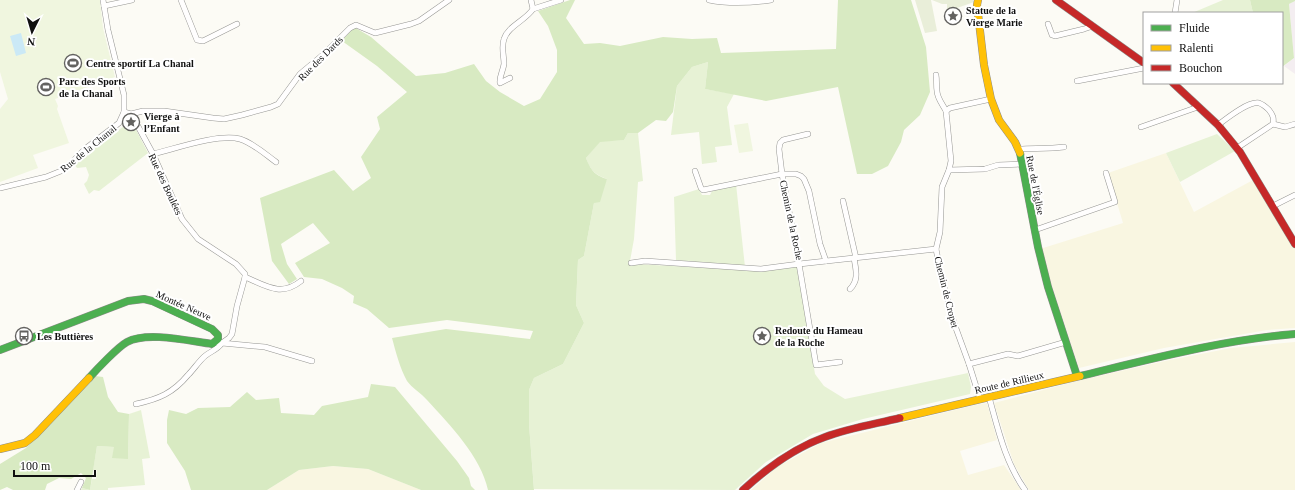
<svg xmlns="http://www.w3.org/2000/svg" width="1295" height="490" font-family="Georgia,serif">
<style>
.industrial{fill:#f4eef1}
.farmland{fill:#f9f6e1}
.green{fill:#e7f2d5}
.forest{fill:#d8eac2}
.cemetery{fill:#e9eed9}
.pitch{fill:#f0f6df}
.water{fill:#cbe9f6}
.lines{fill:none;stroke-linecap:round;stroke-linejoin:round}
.street-casing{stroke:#969693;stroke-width:6}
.fast-casing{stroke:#8d8c8a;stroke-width:8}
.slow-casing{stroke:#8d8c8a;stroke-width:8}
.jam-casing{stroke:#8d8c8a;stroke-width:8}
.street{stroke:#fffefe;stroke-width:5}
.fast{stroke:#4caf50;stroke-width:7}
.slow{stroke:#ffc107;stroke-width:7}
.jam{stroke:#c62828;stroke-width:7}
.labels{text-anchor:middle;stroke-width:4;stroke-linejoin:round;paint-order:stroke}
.poi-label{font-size:10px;font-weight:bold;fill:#101010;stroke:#fff;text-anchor:start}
.street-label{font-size:10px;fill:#101010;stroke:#fff}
</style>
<rect width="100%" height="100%" fill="#fcfbf5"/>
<!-- industrial -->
<polygon class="industrial" points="1295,1 1295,74 1284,66 1294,58 1289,4"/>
<!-- farmland -->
<g class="farmland">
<polygon points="1166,153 1194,212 1253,180 1295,249 1295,328 1267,330 1164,348 1079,368 1040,249 1123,223 1108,173"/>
<polygon points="1295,342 1295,490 1029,490 1014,464 994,403 1081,380 1165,361 1231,348"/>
<polygon points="987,403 997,440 960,451 968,475 1004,465 1021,490 751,490 777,467 821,443 975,405"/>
<polygon points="333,466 368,469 421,490 267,490 299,470"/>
</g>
<!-- green -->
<g class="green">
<polygon points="1223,0 1250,0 1253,13 1192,13"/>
<polygon points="708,62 705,89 734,94 727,107 732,145 715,147 717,162 702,164 699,132 671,135 677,86 692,67"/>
<polygon points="130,122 132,122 148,153 99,191 94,190 89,194 84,184 87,181 89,175 86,167 77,168 75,165 89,151"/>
<path d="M 628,133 L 638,133 L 643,181 L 638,182 L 634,239 L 630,261 L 635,264 L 745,270 L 797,266 L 815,374 L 824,386 L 845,399 L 968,373 L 971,387 L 970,394 L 863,419 L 813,434 L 766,462 L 735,490 L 534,489 L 529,424 L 529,390 L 534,378 L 563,364 L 584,323 L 576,305 L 578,260 L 584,256 L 594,203 L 607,179 C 594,174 591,171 586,158 L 600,141 L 624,140 Z"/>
<polygon points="1217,134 1235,151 1180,182 1166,153"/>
<polygon points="736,184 745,267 676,260 674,197 699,189 702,195 710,195 713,189"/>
<polygon points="141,410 150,458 142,459 145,485 108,488 108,490 81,490 82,488 90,490 92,479 96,479 97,470 93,470 97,446 115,447 128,458 129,414"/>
</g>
<!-- forest -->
<g class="forest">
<path d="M 570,0 L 575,0 L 566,18 L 584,44 L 600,43 L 620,46 L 663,37 L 692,39 L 717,38 L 721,53 L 836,49 L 838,0 L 911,0 L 926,47 L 930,92 L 920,115 L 904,130 L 901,142 L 888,166 L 872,174 L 857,174 L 838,87 L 766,101 L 705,89 L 708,62 L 692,67 L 677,86 L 673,112 L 666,121 L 656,120 L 638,133 L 628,133 L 624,140 L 600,142 L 586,158 C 591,170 594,175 607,179 L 600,202 L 594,203 L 584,256 L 578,260 L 576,305 L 584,323 L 563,364 L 534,378 L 529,390 L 529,424 L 534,490 L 488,490 C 481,457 450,425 427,400 C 421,393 412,388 407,381 C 400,368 396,353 392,338 L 446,329 L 530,339 L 533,331 L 447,320 L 389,328 L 367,309 L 353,303 L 354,296 L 342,288 L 322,279 L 304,277 L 295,263 L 330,243 L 313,223 L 281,244 L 287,264 L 297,279 L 289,284 L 272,261 L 260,198 L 334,170 L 353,191 L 371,178 L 361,157 L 380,129 L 377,117 L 407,92 L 377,66 L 342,41 L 354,27 L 371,37 L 416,76 L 445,73 L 474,64 L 486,81 L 500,92 L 524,106 L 540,99 L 557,72 L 557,50 L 548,26 L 538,11 Z"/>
<polygon points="1250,0 1295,0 1295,1 1289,4 1294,58 1282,67 1282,13 1253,13"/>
<polygon points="95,376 103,377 108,397 118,412 129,414 128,459 112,458 114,447 97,446 90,490 82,488 86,478 81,473 71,479 59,478 47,484 45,490 13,490 7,487 0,490 0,464 26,448"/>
<polygon points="371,384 395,387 457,461 469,478 471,486 475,490 421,490 368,469 333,466 299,470 267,490 191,490 185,471 167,443 167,420 169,410 186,414 198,408 230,407 247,392 256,400 279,398 281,413 314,415 322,406 368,397"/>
</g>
<!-- cemetery -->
<g class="cemetery">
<polygon points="915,0 931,0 937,31 925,33"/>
<polygon points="932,0 973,0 974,2 957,8 947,9 947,4 942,4"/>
</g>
<!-- pitch -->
<g class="pitch">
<polygon points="0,0 100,0 103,28 115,77 55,99 58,106 57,109 69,143 33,155 38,168 0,182 0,109 8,99 0,72"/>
<polygon points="748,123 753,151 739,153 734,125"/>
</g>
<!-- water -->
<polygon class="water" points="21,33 26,53 16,56 10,36"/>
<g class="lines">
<!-- street casing -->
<g class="street-casing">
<g id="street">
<polyline points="181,0 197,40 203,41 237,24"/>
<polyline points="531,0 533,9 561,0"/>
<path d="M 709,0 C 729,4 750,3 771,0"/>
<polyline points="104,6 132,0"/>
<polyline points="1175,13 1177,0"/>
<polyline points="1048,24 1052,35 1055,36 1084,29 1093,26"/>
<path d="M 936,75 C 937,80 936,85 937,91 C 937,98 943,105 946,111"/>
<path d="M 510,78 L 500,83 C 499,77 503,71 504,64 C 504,56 501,47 504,39 C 508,26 526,20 533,9"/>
<polyline points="1077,81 1144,68"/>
<polyline points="124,112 131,114 134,119 153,154 182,219 198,239 236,264 245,274 245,277 237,306 232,334 229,338 222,343 215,342"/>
<polyline points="131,114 143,111 164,111 213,118 224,119 242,115 271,107 278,104 300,74 324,54 350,28 356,25 375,33 411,24 419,21 449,0"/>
<polyline points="1273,124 1285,127 1295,124"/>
<path d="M 1218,125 C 1226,119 1248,101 1259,103 C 1262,104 1266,107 1269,110 C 1273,115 1274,118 1273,124 L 1237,148"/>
<polyline points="1141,127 1198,107"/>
<polyline points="808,134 783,140 780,143 779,149 782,174 799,264 936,249"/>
<path d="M 1019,149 C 1034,148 1049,149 1064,147"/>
<path d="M 153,154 C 174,149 219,133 240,139 C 253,143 265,154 276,162"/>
<polyline points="949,170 985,169 998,165 1022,164"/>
<polyline points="695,171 701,188 703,190 782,174 796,174 801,176 804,179 809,191 820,244 826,261"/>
<polyline points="0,188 46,177 61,171 69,165 85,149 119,123 124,112 124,95 108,30 103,0"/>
<polyline points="843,201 856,258"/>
<polyline points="1273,206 1295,195"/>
<polyline points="1035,230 1115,202 1106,173"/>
<polyline points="631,263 645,261 761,269 799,264 816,365 840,362"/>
<path d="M 245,277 C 266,286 281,297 301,281"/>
<path d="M 850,289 C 859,280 856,270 854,258"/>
<polyline points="969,364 1008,354 1018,356 1066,342"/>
<path d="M 989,397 C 998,429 1005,462 1025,490"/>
<polyline points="980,399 969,364 954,323 941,275 936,249 940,232 942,187 949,170 951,161 946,111 950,108 991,99"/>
<path d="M 136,404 C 159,399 173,393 188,375 C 194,369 199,361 205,356 C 211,351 217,350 222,343 L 265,347 L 312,361"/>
<polyline points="77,490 81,482"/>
</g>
</g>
<!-- fast casing -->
<g class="fast-casing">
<g id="fast">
<polyline points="1020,153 1038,247 1048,287 1077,376"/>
<path d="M 0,350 L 128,301 L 144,299 L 152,301 L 212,329 L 218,335 L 218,339 L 212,344 C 189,341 147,331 127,342 C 118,347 97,369 89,378"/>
<path d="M 1080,376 C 1151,359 1222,340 1295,334"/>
</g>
</g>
<!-- slow casing -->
<g class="slow-casing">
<g id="slow">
<polyline points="978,0 977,5 984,65 991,99 999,120 1015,142 1020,153"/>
<polyline points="900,418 1080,376"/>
<polyline points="0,449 25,443 35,435 89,378"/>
</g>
</g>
<!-- jam casing -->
<g class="jam-casing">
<g id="jam">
<polyline points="1056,0 1144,63"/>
<polyline points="1173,83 1218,125 1240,152 1295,244"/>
<path d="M 743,490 C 767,468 794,448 825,437 C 849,428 875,424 900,418"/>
</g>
</g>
<!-- street -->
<use href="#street" class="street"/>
<!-- fast -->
<use href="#fast" class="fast"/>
<!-- slow -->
<use href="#slow" class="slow"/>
<!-- jam -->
<use href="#jam" class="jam"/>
</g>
<!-- icons -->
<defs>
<g id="sight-ring" transform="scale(0.9)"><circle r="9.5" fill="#fff" stroke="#636260" stroke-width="1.5"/><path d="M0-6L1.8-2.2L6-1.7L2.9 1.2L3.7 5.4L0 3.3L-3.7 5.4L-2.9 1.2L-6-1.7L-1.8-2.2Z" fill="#636260"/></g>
<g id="stadium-ring" transform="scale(0.9)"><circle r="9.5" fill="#fff" stroke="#636260" stroke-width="1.5"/><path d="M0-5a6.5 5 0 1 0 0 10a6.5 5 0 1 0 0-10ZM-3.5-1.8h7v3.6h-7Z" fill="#636260"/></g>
<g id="bus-ring" transform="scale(0.9)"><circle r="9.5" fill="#fff" stroke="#636260" stroke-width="1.5"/><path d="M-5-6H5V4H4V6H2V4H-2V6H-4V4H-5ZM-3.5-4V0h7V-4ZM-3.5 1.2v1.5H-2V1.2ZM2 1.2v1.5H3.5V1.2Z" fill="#636260"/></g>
</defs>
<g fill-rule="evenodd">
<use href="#sight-ring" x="953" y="16"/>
<use href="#stadium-ring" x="73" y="63"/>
<use href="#stadium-ring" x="46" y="87"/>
<use href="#sight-ring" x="131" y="122"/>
<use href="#bus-ring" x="24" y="336"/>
<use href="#sight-ring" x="762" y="336"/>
</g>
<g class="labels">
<!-- poi labels -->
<g class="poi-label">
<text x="966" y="14">Statue de la<tspan x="966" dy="12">Vierge Marie</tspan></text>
<text x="86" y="67">Centre sportif La Chanal</text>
<text x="59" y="85">Parc des Sports<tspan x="59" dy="12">de la Chanal</tspan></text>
<text x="144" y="120">Vierge à<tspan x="144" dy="12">l’Enfant</tspan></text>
<text x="775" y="334">Redoute du Hameau<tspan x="775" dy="12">de la Roche</tspan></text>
<text x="37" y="340">Les Buttières</text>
</g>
<!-- street labels -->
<g class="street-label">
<text transform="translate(320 58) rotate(-45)" y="4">Rue des Dards</text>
<text transform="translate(88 148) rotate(-39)" y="4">Rue de la Chanal</text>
<text transform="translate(166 184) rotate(65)" y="4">Rue des Boulées</text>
<text transform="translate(1036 185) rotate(79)" y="4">Rue de l'Église</text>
<text transform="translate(792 220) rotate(78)" y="4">Chemin de la Roche</text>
<text transform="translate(947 292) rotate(76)" y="4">Chemin de Cropet</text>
<text transform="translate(184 305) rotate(24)" y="4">Montée Neuve</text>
<text transform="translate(1009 382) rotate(-13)" y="4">Route de Rillieux</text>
</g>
</g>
<!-- legend -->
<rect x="1143" y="12" width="140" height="72" fill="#ffffff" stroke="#9f9f9f"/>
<rect x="1151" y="25" width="20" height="6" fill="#4caf50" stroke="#9f9f9f"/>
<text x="1179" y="32" font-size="12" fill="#101010">Fluide</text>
<rect x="1151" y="45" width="20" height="6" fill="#ffc107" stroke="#9f9f9f"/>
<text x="1179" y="52" font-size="12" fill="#101010">Ralenti</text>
<rect x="1151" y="65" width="20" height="6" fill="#c62828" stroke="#9f9f9f"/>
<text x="1179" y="72" font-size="12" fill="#101010">Bouchon</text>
<!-- north arrow -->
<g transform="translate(32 32) rotate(185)" stroke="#ffffff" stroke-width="3" paint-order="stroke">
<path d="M0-3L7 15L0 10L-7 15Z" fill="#101010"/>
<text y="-6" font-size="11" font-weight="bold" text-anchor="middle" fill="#101010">N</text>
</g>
<!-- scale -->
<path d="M14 470v6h81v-6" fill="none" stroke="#101010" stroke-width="2"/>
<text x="20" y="470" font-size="12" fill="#101010" stroke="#ffffff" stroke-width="3" paint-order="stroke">100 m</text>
</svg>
